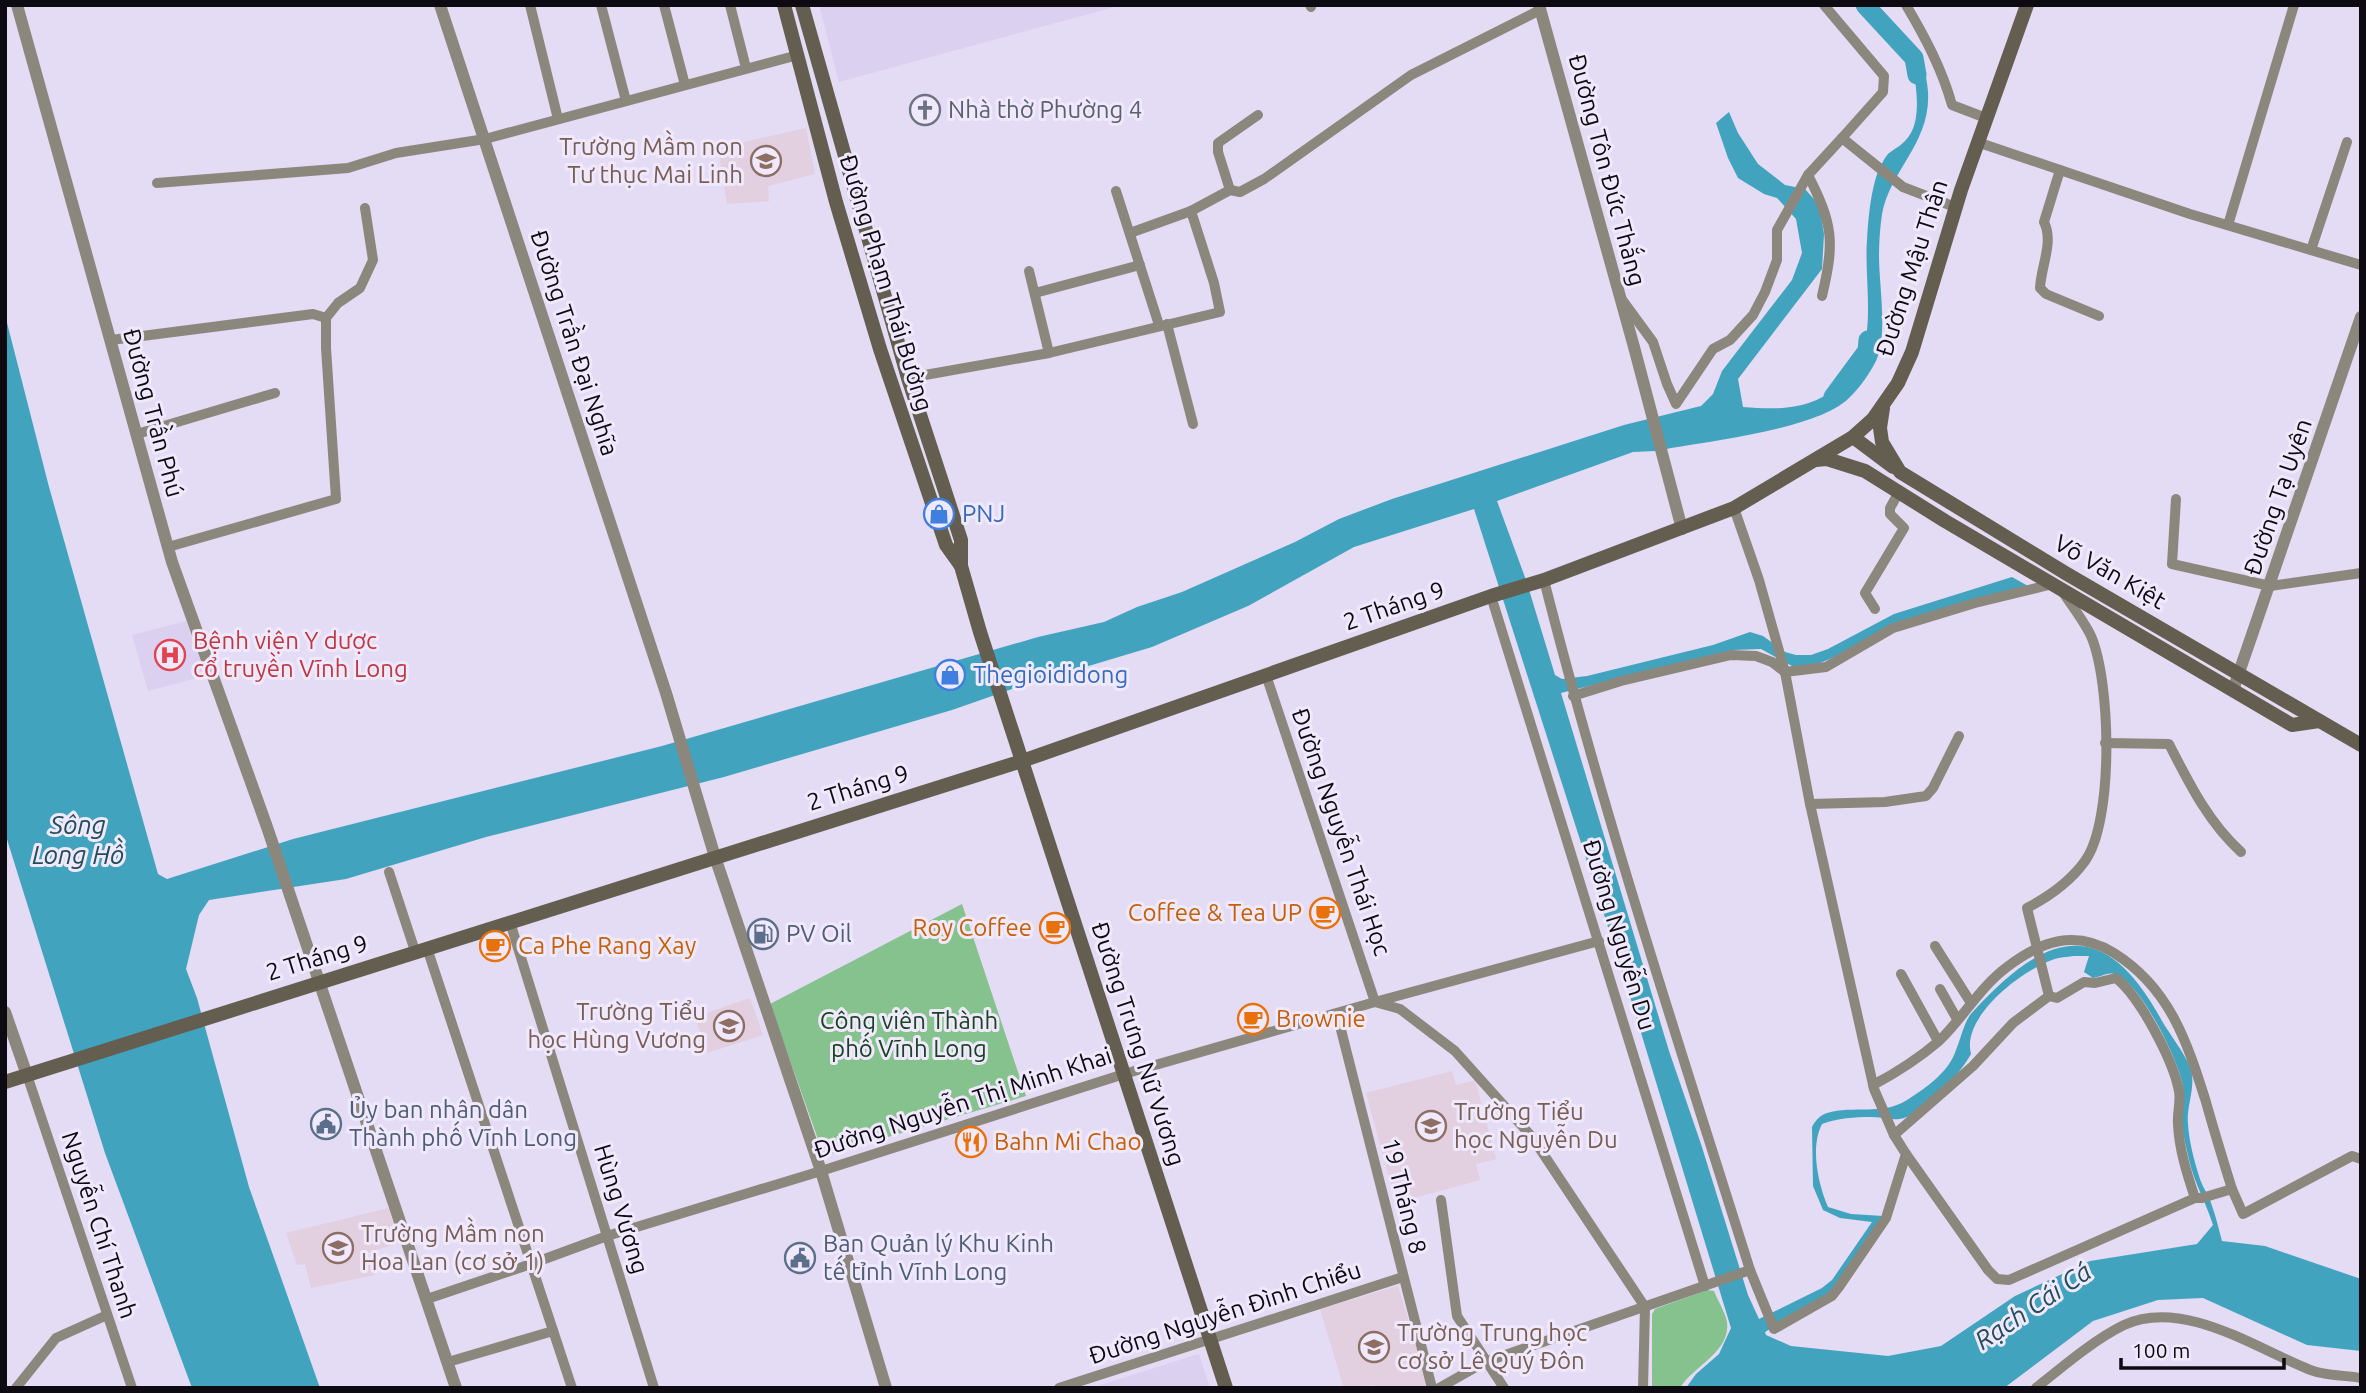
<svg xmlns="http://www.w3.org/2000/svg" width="2366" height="1393" font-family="Ubuntu,sans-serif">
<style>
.built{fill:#dcd0f1}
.education{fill:#e2cfdf}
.green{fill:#85c28e}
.water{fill:#42a3be;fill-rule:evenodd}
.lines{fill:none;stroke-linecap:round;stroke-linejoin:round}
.river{stroke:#42a3be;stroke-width:19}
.minor{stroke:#8b877d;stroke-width:10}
.tertiary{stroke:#8b877d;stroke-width:12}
.secondary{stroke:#635e4f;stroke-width:14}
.labels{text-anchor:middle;stroke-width:6;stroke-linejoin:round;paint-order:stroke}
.worship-label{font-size:24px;fill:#5b616d;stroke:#f0e9fd;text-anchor:start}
.education-label{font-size:24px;fill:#785e54;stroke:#f0e9fd;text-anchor:start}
.street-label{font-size:24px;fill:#0d0a12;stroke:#f0e9fd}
.shop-label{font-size:24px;fill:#366cbe;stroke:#f0e9fd;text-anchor:start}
.health-label{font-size:24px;fill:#be3a42;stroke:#f0e9fd;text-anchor:start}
.food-label{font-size:24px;fill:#c56008;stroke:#f0e9fd;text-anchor:start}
.service-label{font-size:24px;fill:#4e5e75;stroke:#f0e9fd;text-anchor:start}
.park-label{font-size:24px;fill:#184422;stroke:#f0e9fd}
.water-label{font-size:26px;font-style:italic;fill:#234d5a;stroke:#f0e9fd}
</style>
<rect width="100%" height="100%" fill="#e4dbf4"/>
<!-- built -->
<g class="built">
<polygon points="819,5 1122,5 839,82"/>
<polygon points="190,620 208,675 148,691 132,635"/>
<polygon points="1199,1354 1210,1388 1091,1388 1192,1356"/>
</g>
<!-- education -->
<g class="education">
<polygon points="806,128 815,174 768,186 769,201 727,204 718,148"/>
<polygon points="750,998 763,1035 707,1053 695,1017"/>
<polygon points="1452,1071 1456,1085 1475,1080 1496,1159 1476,1164 1480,1180 1396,1203 1366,1093"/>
<polygon points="389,1208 402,1242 367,1253 375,1275 311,1288 305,1264 297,1265 286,1233"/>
<polygon points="1398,1286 1429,1388 1375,1388 1374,1385 1344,1388 1320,1309"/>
</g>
<!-- green -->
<g class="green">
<polygon points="962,904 1026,1096 824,1156 770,1004"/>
<path d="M 1707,1290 L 1714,1291 C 1718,1301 1725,1312 1727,1322 C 1731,1352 1693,1366 1680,1388 L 1652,1388 L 1652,1314 L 1655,1309 Z"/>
</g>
<!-- water -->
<path class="water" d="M 1860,5 L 1874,5 C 1900,32 1926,51 1928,92 C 1931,143 1890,170 1882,214 C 1880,228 1879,242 1879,256 C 1879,285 1888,336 1876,361 C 1870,373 1860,387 1851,396 C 1821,430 1701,442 1655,451 L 1633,452 L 1497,501 L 1526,580 L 1555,675 L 1562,679 L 1587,676 L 1713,645 L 1750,632 L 1763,636 L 1785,652 L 1796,655 L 1811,655 L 1828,649 L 1894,614 L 2012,577 L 2028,586 L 1960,603 L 1811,667 L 1792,666 L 1761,649 L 1733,650 L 1561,693 L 1669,1051 L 1701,1144 L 1748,1295 L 1759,1319 L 1822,1288 L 1832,1280 L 1872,1222 L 1840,1218 L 1823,1210 L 1813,1186 L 1812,1127 C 1815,1121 1820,1115 1827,1113 C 1854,1105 1882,1116 1907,1100 C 1926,1088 1949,1072 1956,1050 C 1961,1038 1963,1026 1970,1015 C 2043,934 2102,910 2162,1021 C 2171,1036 2183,1051 2190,1067 C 2197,1085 2186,1106 2188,1124 C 2189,1141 2194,1160 2199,1176 C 2202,1187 2209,1195 2212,1206 C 2216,1217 2219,1230 2222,1241 L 2265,1246 L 2361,1279 L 2361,1351 L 2307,1345 L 2203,1298 L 2158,1300 L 2093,1321 L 2004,1388 L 1686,1388 L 1696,1374 L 1719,1354 L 1731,1328 L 1624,977 L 1474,509 L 1354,547 L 1248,606 L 1152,647 L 1015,688 L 952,710 L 724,777 L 486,837 L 346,879 L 209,900 L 199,915 L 186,969 L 197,998 L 249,1187 L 320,1388 L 192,1388 L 105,1153 L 5,833 L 5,315 L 49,487 L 158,874 L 167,879 L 293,839 L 662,746 L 1038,637 L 1104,622 L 1137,607 L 1182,592 L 1295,542 L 1339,519 L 1392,499 L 1624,425 L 1701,406 L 1713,394 L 1722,371 L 1792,280 L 1802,253 L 1796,219 L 1777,198 L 1764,194 L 1738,178 L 1728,158 L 1716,123 L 1729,112 L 1738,133 L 1758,164 L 1785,185 L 1805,189 L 1819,205 L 1824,234 L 1822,269 L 1738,379 L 1743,407 C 1781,410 1814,410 1843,382 C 1847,377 1854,372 1857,366 C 1876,332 1864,277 1867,240 C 1868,222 1870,199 1875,181 C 1877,173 1883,159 1889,153 C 1896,148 1904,144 1909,136 C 1922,118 1916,83 1912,63 C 1907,35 1871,30 1860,5 ZM 2074,956 L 2089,956 L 2084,972 L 2093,978 C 2100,977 2108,972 2114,974 C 2139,979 2179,1061 2183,1086 C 2184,1095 2182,1103 2181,1112 C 2181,1128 2186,1145 2189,1160 C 2195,1185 2206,1202 2213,1225 L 2197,1244 L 2090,1261 L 2015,1296 L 1941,1346 L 1888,1356 L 1791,1346 L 1766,1335 L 1765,1332 L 1834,1291 L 1883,1216 L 1851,1214 L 1828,1207 C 1818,1184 1810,1147 1822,1124 C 1837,1118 1855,1117 1871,1117 C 1880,1117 1890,1120 1899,1119 C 1921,1117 1961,1073 1971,1054 C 1961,1017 2021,971 2052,960 C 2059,957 2067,957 2074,956 Z"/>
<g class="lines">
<!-- river -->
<g class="river">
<polyline points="1865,5 1914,58 1917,75"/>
<polyline points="1833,397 1867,351 1868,340"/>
</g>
<!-- minor -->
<g class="minor">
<polyline points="530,5 558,119"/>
<polyline points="601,5 626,101"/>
<polyline points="664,5 685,85"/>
<polyline points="730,5 746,68"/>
<polyline points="1310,5 1311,7"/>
<polyline points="1824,5 1884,76 1883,92 1842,138"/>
<path d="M 1906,5 C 1925,37 1942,69 1952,105 L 1986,118"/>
<polyline points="1977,142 2190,214 2361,265"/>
<path d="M 2060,170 L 2044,222 C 2054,242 2041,266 2040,288 L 2046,294 L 2099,316"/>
<path d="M 1808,175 C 1833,224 1835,242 1822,296"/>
<polyline points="157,183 348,168 396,153 485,139 798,55"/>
<polyline points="1230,190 1218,152 1218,143 1258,115"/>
<polyline points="1116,191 1159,325"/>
<polyline points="2228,225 2294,5"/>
<polyline points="1130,233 1191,211"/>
<polyline points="2311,250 2347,142"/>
<polyline points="1029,271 1049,353"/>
<polyline points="1035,293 1140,265"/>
<polyline points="1623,301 1653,342 1667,384 1676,404 1713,349 1730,340 1753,315 1765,292 1777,260 1777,230 1808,175 1842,138 1903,187 1955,207"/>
<polyline points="1167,324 1193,424"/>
<polyline points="111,340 313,314 326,318"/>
<polyline points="908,378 1049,353 1220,312 1214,283 1191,211 1230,190 1240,192 1264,179 1411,75 1540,10"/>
<polyline points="137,434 275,393"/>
<polyline points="2176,499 2172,564 2270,586 2361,573"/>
<polyline points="168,547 336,499 326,348 326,318 338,303 360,288 373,260 365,208"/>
<path d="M 1544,580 C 1603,813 1678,1041 1750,1270 L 1774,1329 L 1832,1296 L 1839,1287 L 1886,1218 L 1906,1154 L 1894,1135 L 1874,1089 L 1810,804 L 1785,672 L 1759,580 L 1734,508"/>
<polyline points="1491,596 1705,1286"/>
<polyline points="1875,609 1865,593 1904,528 1890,514 1890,508 1899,492"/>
<polyline points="1266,675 1375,1002 1400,1009 1455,1051 1532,1137 1645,1307 1643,1388"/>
<polyline points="1573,696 1621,681 1731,655 1756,656 1772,662 1785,672 1826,667 1893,628 1975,603 2053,584"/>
<path d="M 2105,743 L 2169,744 C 2189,783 2208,822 2241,852"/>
<polyline points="1810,804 1885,802 1926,796 1933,788 1959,736"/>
<polyline points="389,872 415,951"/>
<polyline points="510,922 654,1388"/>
<polyline points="1935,946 1971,1003"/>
<polyline points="427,948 572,1388"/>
<polyline points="1901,974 1938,1041"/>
<polyline points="1940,989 1957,1019"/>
<path d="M 2049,996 L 2057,998 L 2084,982 L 2095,983 L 2116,978 C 2140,997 2173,1060 2179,1091 C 2181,1101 2177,1113 2178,1124 C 2179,1149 2187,1174 2195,1198"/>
<polyline points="1337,1014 1432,1388"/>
<polyline points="27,1075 132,1388"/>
<path d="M 1873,1085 C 1896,1073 1919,1058 1939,1041 C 1963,1018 1980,987 2007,967 C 2041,941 2075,929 2114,953 C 2170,988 2187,1042 2206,1102 C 2214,1131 2223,1160 2232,1189"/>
<path d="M 1894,1135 L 1973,1066 L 2013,1023 L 2049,996 L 2027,908 C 2050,896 2070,882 2085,861 C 2114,821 2111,682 2091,636 C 2084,621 2072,606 2062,591"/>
<polyline points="1906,1154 1988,1270 1997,1279 2009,1280 2195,1198 2202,1198 2232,1189 2243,1214 2352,1156 2361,1159"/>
<polyline points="1441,1200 1457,1316 1504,1388"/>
<polyline points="427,1299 531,1264 607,1236 821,1171 1124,1074 1375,1002 1599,941"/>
<polyline points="448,1362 553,1331"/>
<polyline points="16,1388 56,1338 107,1315"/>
<polyline points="1059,1388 1403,1277"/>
<polyline points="1439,1388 1485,1362 1750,1270"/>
<path d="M 2036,1388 C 2062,1367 2095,1339 2124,1325 C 2183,1298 2255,1348 2308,1369 C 2323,1376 2344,1375 2361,1378"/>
</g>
<!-- tertiary -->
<g class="tertiary">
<polyline points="17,5 172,562 267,827 456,1388"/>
<polyline points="440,5 666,693 715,857 821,1171 886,1388"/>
<polyline points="1539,5 1634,347 1682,529"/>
<polyline points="2233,690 2361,317"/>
<polyline points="5,1012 27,1075"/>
</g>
<!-- secondary -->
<g class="secondary">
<polyline points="784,5 836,202 880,349 946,545 961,566"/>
<polyline points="802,5 908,378 961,540 961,566 980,632 1226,1388"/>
<polyline points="1883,408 1880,428 1882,442 1900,472 2067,574 2361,745"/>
<polyline points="1853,437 1893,467"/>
<polyline points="1815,460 1827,459 1865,471 1945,521 2292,725 2319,721"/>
<polyline points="5,1082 1022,761 1491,596 1544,580 1734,508 1853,437 1873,419 1898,383 1912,352 1961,190 2027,5"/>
</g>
</g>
<!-- icons -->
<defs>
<g id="church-ring" transform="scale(1.575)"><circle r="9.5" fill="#f0e9fd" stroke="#6b7280" stroke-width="1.5"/><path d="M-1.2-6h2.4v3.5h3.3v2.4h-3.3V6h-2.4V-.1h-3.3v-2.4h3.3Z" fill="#6b7280"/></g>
<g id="school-ring" transform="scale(1.575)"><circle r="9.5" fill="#f0e9fd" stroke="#8d6e63" stroke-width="1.5"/><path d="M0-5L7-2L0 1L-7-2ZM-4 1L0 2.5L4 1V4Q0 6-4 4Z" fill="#8d6e63"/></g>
<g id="shop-ring" transform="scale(1.575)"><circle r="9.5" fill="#f0e9fd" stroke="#3f7fe0" stroke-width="1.5"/><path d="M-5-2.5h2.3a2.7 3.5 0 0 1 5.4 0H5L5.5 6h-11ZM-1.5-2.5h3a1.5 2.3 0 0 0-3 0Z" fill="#3f7fe0"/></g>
<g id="hospital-ring" transform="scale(1.575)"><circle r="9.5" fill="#f0e9fd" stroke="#e0444e" stroke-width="1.5"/><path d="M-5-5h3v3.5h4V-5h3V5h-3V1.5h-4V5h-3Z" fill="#e0444e"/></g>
<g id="cafe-ring" transform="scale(1.575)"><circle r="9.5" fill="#f0e9fd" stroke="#e8710a" stroke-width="1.5"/><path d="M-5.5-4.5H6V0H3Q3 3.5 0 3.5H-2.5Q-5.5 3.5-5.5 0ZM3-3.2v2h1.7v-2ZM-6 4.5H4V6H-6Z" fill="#e8710a"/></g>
<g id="fuel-ring" transform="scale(1.575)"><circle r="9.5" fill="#f0e9fd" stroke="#5c6f8a" stroke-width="1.5"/><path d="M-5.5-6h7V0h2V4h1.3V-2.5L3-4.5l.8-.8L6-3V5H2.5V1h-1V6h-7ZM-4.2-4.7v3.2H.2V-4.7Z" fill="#5c6f8a"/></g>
<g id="civic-ring" transform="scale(1.575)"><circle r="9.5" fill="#f0e9fd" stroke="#5c6f8a" stroke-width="1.5"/><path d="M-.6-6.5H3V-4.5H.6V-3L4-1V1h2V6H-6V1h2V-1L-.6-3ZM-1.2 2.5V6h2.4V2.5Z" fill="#5c6f8a"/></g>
<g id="restaurant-ring" transform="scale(1.575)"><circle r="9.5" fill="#f0e9fd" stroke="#e8710a" stroke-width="1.5"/><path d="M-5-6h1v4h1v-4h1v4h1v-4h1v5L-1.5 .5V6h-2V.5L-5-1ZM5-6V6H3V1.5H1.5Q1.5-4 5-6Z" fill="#e8710a"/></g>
</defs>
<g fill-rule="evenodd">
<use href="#church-ring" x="925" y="110"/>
<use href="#school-ring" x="766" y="161"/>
<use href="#shop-ring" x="939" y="514"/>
<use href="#hospital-ring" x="170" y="655"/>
<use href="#shop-ring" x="950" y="675"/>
<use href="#cafe-ring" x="1325" y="913"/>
<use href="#cafe-ring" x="1055" y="928"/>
<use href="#fuel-ring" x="763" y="934"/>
<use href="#cafe-ring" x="495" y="946"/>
<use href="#cafe-ring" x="1253" y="1019"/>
<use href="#school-ring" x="729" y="1026"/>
<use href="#civic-ring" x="326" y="1124"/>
<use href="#school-ring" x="1431" y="1126"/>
<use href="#restaurant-ring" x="971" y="1142"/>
<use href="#school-ring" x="338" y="1248"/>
<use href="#civic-ring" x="800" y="1258"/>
<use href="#school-ring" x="1374" y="1347"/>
</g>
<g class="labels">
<!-- worship labels -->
<g class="worship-label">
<text x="948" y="118">Nhà thờ Phường 4</text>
</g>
<!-- education labels -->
<g class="education-label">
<text x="743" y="155" text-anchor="end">Trường Mầm non<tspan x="743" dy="28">Tư thục Mai Linh</tspan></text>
<text x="706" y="1020" text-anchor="end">Trường Tiểu<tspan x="706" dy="28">học Hùng Vương</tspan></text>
<text x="1454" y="1120">Trường Tiểu<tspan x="1454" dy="28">học Nguyễn Du</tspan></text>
<text x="361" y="1242">Trường Mầm non<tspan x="361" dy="28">Hoa Lan (cơ sở 1)</tspan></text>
<text x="1397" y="1341">Trường Trung học<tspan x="1397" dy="28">cơ sở Lê Quý Đôn</tspan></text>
</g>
<!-- street labels -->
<g class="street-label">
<text transform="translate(1607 170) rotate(75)" y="8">Đường Tôn Đức Thắng</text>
<text transform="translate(1912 268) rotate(-72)" y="8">Đường Mậu Thân</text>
<text transform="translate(886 283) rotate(73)" y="8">Đường Phạm Thái Bường</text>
<text transform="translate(574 343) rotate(72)" y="8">Đường Trần Đại Nghĩa</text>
<text transform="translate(153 413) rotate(75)" y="8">Đường Trần Phú</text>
<text transform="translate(2278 497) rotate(-71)" y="8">Đường Tạ Uyên</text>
<text transform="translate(2110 572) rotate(30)" y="8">Võ Văn Kiệt</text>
<text transform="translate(1394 606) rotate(-19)" y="8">2 Tháng 9</text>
<text transform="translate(858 788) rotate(-17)" y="8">2 Tháng 9</text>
<text transform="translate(1341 832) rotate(71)" y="8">Đường Nguyễn Thái Học</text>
<text transform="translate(1619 935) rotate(73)" y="8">Đường Nguyễn Du</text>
<text transform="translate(317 958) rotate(-17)" y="8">2 Tháng 9</text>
<text transform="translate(1138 1044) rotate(72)" y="8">Đường Trưng Nữ Vương</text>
<text transform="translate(963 1103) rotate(-18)" y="8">Đường Nguyễn Thị Minh Khai</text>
<text transform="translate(1404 1196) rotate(76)" y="8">19 Tháng 8</text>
<text transform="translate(621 1209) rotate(73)" y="8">Hùng Vương</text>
<text transform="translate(99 1225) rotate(72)" y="8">Nguyễn Chí Thanh</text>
<text transform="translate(1225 1313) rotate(-18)" y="8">Đường Nguyễn Đình Chiểu</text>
</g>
<!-- shop labels -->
<g class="shop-label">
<text x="962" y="522">PNJ</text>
<text x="973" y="683">Thegioididong</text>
</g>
<!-- health labels -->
<g class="health-label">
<text x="193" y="649">Bệnh viện Y dược<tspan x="193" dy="28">cổ truyền Vĩnh Long</tspan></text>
</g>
<!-- food labels -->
<g class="food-label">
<text x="1302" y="921" text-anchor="end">Coffee &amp; Tea UP</text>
<text x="1032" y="936" text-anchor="end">Roy Coffee</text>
<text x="518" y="954">Ca Phe Rang Xay</text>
<text x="1276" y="1027">Brownie</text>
<text x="994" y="1150">Bahn Mi Chao</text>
</g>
<!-- service labels -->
<g class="service-label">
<text x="786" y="942">PV Oil</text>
<text x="349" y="1118">Ủy ban nhân dân<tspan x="349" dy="28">Thành phố Vĩnh Long</tspan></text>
<text x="823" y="1252">Ban Quản lý Khu Kinh<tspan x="823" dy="28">tế tỉnh Vĩnh Long</tspan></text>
</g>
<!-- park labels -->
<g class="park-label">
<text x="909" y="1029">Công viên Thành<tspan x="909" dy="28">phố Vĩnh Long</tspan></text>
</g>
<!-- water labels -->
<g class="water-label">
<text x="78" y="834">Sông<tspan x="78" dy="30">Long Hồ</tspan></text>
<text transform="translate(2033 1306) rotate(-34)" y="9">Rạch Cái Cá</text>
</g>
</g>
<!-- border -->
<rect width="2366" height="1393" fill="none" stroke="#0d0a12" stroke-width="14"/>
<!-- scale -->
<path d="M2121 1358v10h163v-10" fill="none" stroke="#0d0a12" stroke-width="3.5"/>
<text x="2132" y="1358" font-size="21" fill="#0d0a12" stroke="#f0e9fd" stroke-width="5" paint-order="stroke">100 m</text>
</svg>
